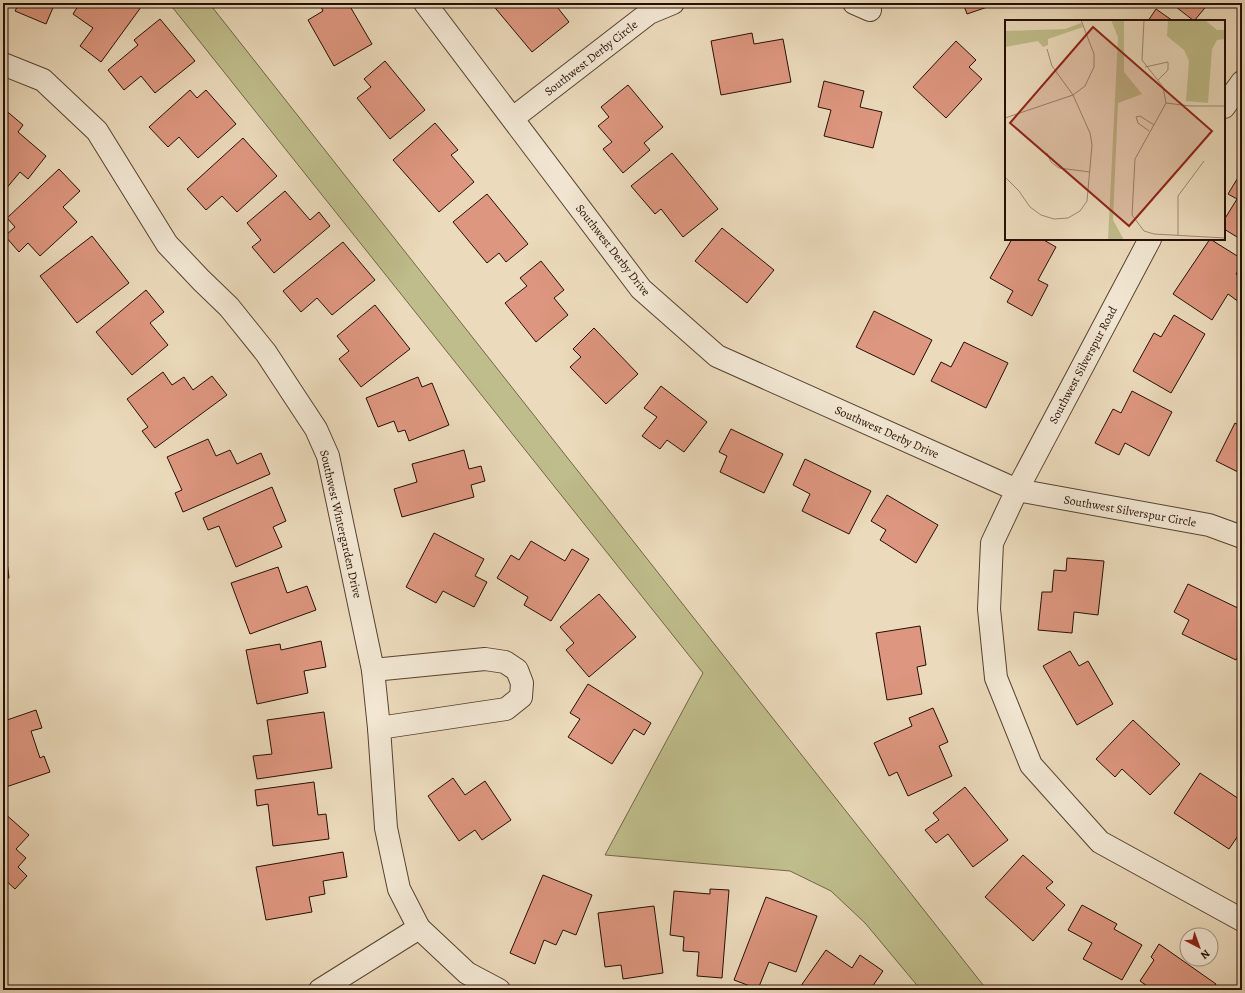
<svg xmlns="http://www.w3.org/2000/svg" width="1245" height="993" font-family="Alegreya,serif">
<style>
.green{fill:#bfbd8b;stroke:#726648}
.building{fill:#dd967f;stroke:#260f05}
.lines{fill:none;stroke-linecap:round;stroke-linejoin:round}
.minor-casing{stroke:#574232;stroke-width:24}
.minor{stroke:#f2e7d3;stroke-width:22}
.labels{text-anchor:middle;stroke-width:4;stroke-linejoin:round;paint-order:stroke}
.street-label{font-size:12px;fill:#260f05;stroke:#f2e7d3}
.inset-road{fill:none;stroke:#9c8972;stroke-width:1}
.view{fill:#8f2418;fill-opacity:0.15;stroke:#8f2418;stroke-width:2}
.inset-edge{fill:none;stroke:#260f05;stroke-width:2}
</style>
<rect width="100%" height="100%" fill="#ebdabb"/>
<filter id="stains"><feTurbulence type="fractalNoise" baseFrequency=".005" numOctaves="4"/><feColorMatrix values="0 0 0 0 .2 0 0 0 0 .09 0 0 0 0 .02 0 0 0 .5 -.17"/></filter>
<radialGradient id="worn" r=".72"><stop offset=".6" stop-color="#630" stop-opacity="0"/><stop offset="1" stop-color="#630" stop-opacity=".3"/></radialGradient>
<!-- green -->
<polygon class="green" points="169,3 209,3 987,990 921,990 865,923 831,891 790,871 605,855 703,673"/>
<!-- building -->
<g class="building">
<polygon points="19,3 55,3 46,24 15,11"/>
<polygon points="80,3 144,3 101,62 80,46 93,28 73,14"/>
<polygon points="319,3 348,3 372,44 334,66 308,20 323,11"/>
<polygon points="491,3 554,3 569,22 532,52"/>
<polygon points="963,3 999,3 967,14"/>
<polygon points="1171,3 1209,3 1194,21"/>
<polygon points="1156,9 1173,21 1148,21"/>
<polygon points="160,19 195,61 155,93 141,76 124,90 108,70 138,45 134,40"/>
<polygon points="752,33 754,44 783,39 791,82 721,95 711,41"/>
<polygon points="956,41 976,60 969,67 982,79 946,118 913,87"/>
<polygon points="385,61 425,110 390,139 357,98 371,87 364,79"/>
<polygon points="824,81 864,91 860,107 882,112 873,148 824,136 831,110 818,107"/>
<polygon points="628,85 663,127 644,143 650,150 623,173 603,149 612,142 598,126 609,117 601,107"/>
<polygon points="190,90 197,98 206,90 236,124 198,158 179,137 168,147 149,127"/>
<polygon points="3,108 23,125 18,132 46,156 28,179 20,172 5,190 3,188"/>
<polygon points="435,123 458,150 451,155 474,182 439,212 393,160"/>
<polygon points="243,138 277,176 237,212 222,196 206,210 187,189"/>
<polygon points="672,153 718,209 683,237 661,209 655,214 631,186"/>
<polygon points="59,169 80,191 63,207 77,222 40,256 28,243 19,252 5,236 15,227 7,218"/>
<polygon points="1242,171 1242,240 1224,229 1224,220 1237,199 1228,194"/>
<polygon points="285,191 310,220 319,212 330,226 274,273 252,247 261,240 247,223"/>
<polygon points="487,194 528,244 506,262 499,253 487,263 453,222"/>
<polygon points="722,228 774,270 747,303 695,261"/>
<polygon points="92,236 129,283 77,323 40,276"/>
<polygon points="1012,239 1042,239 1056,247 1038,280 1048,285 1032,316 1007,302 1013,291 990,278"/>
<polygon points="1210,239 1242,259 1242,265 1236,274 1242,278 1242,297 1239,302 1228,294 1212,320 1173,294"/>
<polygon points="343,242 375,280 332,315 317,298 301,312 283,291"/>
<polygon points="541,261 564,290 554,298 568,315 536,342 505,303 527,286 520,278"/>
<polygon points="146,290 164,312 150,323 168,345 132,375 96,332"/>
<polygon points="375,305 410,349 361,387 339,359 349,351 337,336"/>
<polygon points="874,311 932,340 914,375 856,347"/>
<polygon points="1174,315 1205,334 1171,393 1133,371 1154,333 1161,337"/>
<polygon points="594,328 638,374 606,404 570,367 581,357 573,349"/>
<polygon points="964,342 1008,363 986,408 931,381 941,362 951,367"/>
<polygon points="163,372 172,385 184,377 193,390 212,376 227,395 155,448 142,431 148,427 127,399"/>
<polygon points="418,377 422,387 432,383 449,425 409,441 405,430 398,432 394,421 378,427 366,398"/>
<polygon points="661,386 707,422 684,452 667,440 660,449 642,436 657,417 644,408"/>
<polygon points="1132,391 1172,412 1149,456 1125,443 1119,455 1095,443 1113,409 1121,413"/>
<polygon points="1235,423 1242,427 1242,474 1216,461"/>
<polygon points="731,429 783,454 764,493 720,472 727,456 719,452"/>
<polygon points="208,439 216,456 230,450 237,464 261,453 270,474 183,512 175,493 182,490 167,457"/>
<polygon points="464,450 469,469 481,466 485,481 471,485 474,497 402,517 394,489 417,482 412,464"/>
<polygon points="805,459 871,491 849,534 802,511 810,494 793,485"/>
<polygon points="272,487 286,521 273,527 282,547 236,567 219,526 208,530 203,518"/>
<polygon points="887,495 938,525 916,563 880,540 886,530 871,521"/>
<polygon points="434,533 484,559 475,576 487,582 474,607 443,591 436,603 406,587"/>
<polygon points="3,537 4,537 9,578 3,578"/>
<polygon points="531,541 565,561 572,549 589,559 551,621 524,605 528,597 497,578 511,555 519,560"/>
<polygon points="1067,558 1104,561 1098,615 1074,612 1072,633 1038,630 1042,592 1052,592 1054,570 1066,571"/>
<polygon points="278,567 287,593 307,586 316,610 250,634 231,583"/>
<polygon points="1188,584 1242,610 1242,649 1236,660 1182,634 1189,620 1174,612"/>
<polygon points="599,594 636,637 589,677 566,650 574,643 560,627"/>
<polygon points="920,626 926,665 917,667 922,694 887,700 876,633"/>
<polygon points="3,640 5,640 6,656 3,656"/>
<polygon points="321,641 326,667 304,671 308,693 257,704 246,650 280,644 281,650"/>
<polygon points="1070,651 1079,666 1088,661 1113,704 1077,725 1043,666"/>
<polygon points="588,684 651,723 644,735 634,729 612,764 568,737 580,719 570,713"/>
<polygon points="3,708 7,720 36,710 42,728 31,731 40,758 44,756 50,772 3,788"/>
<polygon points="933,708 948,742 939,746 952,776 908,796 897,772 889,776 874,743 912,726 909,718"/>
<polygon points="324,712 332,768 257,779 253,756 272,754 267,720"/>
<polygon points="1133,720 1180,764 1150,795 1122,769 1115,777 1096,759"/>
<polygon points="1200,773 1242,801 1242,830 1229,849 1174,813"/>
<polygon points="453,778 465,795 485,781 511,820 482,840 475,830 459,841 428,796"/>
<polygon points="314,782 318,815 326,814 329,839 273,846 268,804 257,806 255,790"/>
<polygon points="965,787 1008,840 973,867 948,834 936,843 925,830 939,820 933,813"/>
<polygon points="3,812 29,835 16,849 26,858 18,867 27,876 15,889 3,878"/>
<polygon points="343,852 347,877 323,881 325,894 309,897 312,912 266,920 256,867"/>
<polygon points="1023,855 1053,882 1046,888 1065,905 1033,941 985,897"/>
<polygon points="543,875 592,895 576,935 563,930 556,945 544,940 535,964 510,953"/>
<polygon points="710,889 729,890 722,978 697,976 699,952 683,951 684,937 670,935 674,891 710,894"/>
<polygon points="766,897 817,916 796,972 769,962 758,989 734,980"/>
<polygon points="1082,905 1117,924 1114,929 1142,945 1122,980 1083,959 1092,943 1068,930"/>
<polygon points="654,906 663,973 623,979 621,965 605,967 598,913"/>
<polygon points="1159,944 1216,984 1212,990 1153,990 1140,981 1154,960 1151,957"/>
<polygon points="826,950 852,968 860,955 883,971 870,990 798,990"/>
</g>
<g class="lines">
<!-- minor casing -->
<g class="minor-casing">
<g id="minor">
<polyline points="425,3 641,289 717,356 1017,490 1209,525 1242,537"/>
<polyline points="854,3 870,10"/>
<polyline points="3,64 43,80 97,131 167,244 201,280 229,307 266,353 316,429 328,456 373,670 379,728 386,828 399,889 419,928 467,973 499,990"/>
<polyline points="1224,107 1242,82"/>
<polyline points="513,118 649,13 673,3"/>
<polyline points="1150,239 1017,490 992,543 989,609 996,678 1031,765 1100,842 1242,920"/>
<polyline points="373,670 485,659 505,662 517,670 522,683 521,697 506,709 379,728"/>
<polyline points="320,990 419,928"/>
</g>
</g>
<!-- minor -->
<use href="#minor" class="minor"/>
</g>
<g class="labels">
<!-- street labels -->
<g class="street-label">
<text transform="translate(591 58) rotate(-38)" y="4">Southwest Derby Circle</text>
<text transform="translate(613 250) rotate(52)" y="4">Southwest Derby Drive</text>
<text transform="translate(1083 365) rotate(-62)" y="4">Southwest Silverspur Road</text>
<text transform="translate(887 432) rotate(24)" y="4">Southwest Derby Drive</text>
<text transform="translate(1130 511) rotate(10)" y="4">Southwest Silverspur Circle</text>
<text transform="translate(341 524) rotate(77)" y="4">Southwest Wintergarden Drive</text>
</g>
</g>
<!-- overview -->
<g transform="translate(1005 20)">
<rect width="220" height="220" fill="#ebdabb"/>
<path d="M 106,0 L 119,0 L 119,52 L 137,74 L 113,83 L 108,200 L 119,220 L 103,220 L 113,17 ZM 163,0 L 200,0 L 212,10 L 220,10 L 220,19 L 212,20 L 207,29 L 203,83 L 181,81 L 184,41 L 179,30 L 162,16 ZM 76,3 L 78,7 L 43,19 L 43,25 L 38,27 L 33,21 L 0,27 L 0,11 L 60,9 Z" fill="#bfbd8b"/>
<path class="inset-road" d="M 139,0 L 137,40 L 158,67 L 161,83 L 130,139 L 127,195 L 139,211 L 149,214 L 220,218M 140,47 L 163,42 L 163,50 L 153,60M 161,83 L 185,86 L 220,86M 0,98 L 68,75 L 80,66 L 89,47 L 89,34 L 76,0M 144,111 L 133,103 L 131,97 L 135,96 L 149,105M 42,133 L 46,142 L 54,148 L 85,152M 0,157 L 14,171 L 25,187 L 36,195 L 49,199 L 63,198 L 75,191 L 82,181 L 87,125 L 85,113 L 68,75 L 47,46 L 42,29M 173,215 L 173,176 L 199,141"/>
<path class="view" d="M 88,7 L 207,111 L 124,206 L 5,103 Z"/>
<rect width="220" height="220" class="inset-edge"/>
</g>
<!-- margin -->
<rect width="1245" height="993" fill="none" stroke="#ebdabb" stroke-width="16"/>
<rect x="4" y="4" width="1237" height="985" fill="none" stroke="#260f05" stroke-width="2"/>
<rect x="8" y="8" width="1229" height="977" fill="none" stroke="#260f05"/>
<!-- north arrow -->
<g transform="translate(1199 947) rotate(139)"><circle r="19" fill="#f2e7d3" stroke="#a09181"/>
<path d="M0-3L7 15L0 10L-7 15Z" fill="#8f2418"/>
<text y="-6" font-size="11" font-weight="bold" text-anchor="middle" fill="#260f05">N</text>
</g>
<rect width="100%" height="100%" filter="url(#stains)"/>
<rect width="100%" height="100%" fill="url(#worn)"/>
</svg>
